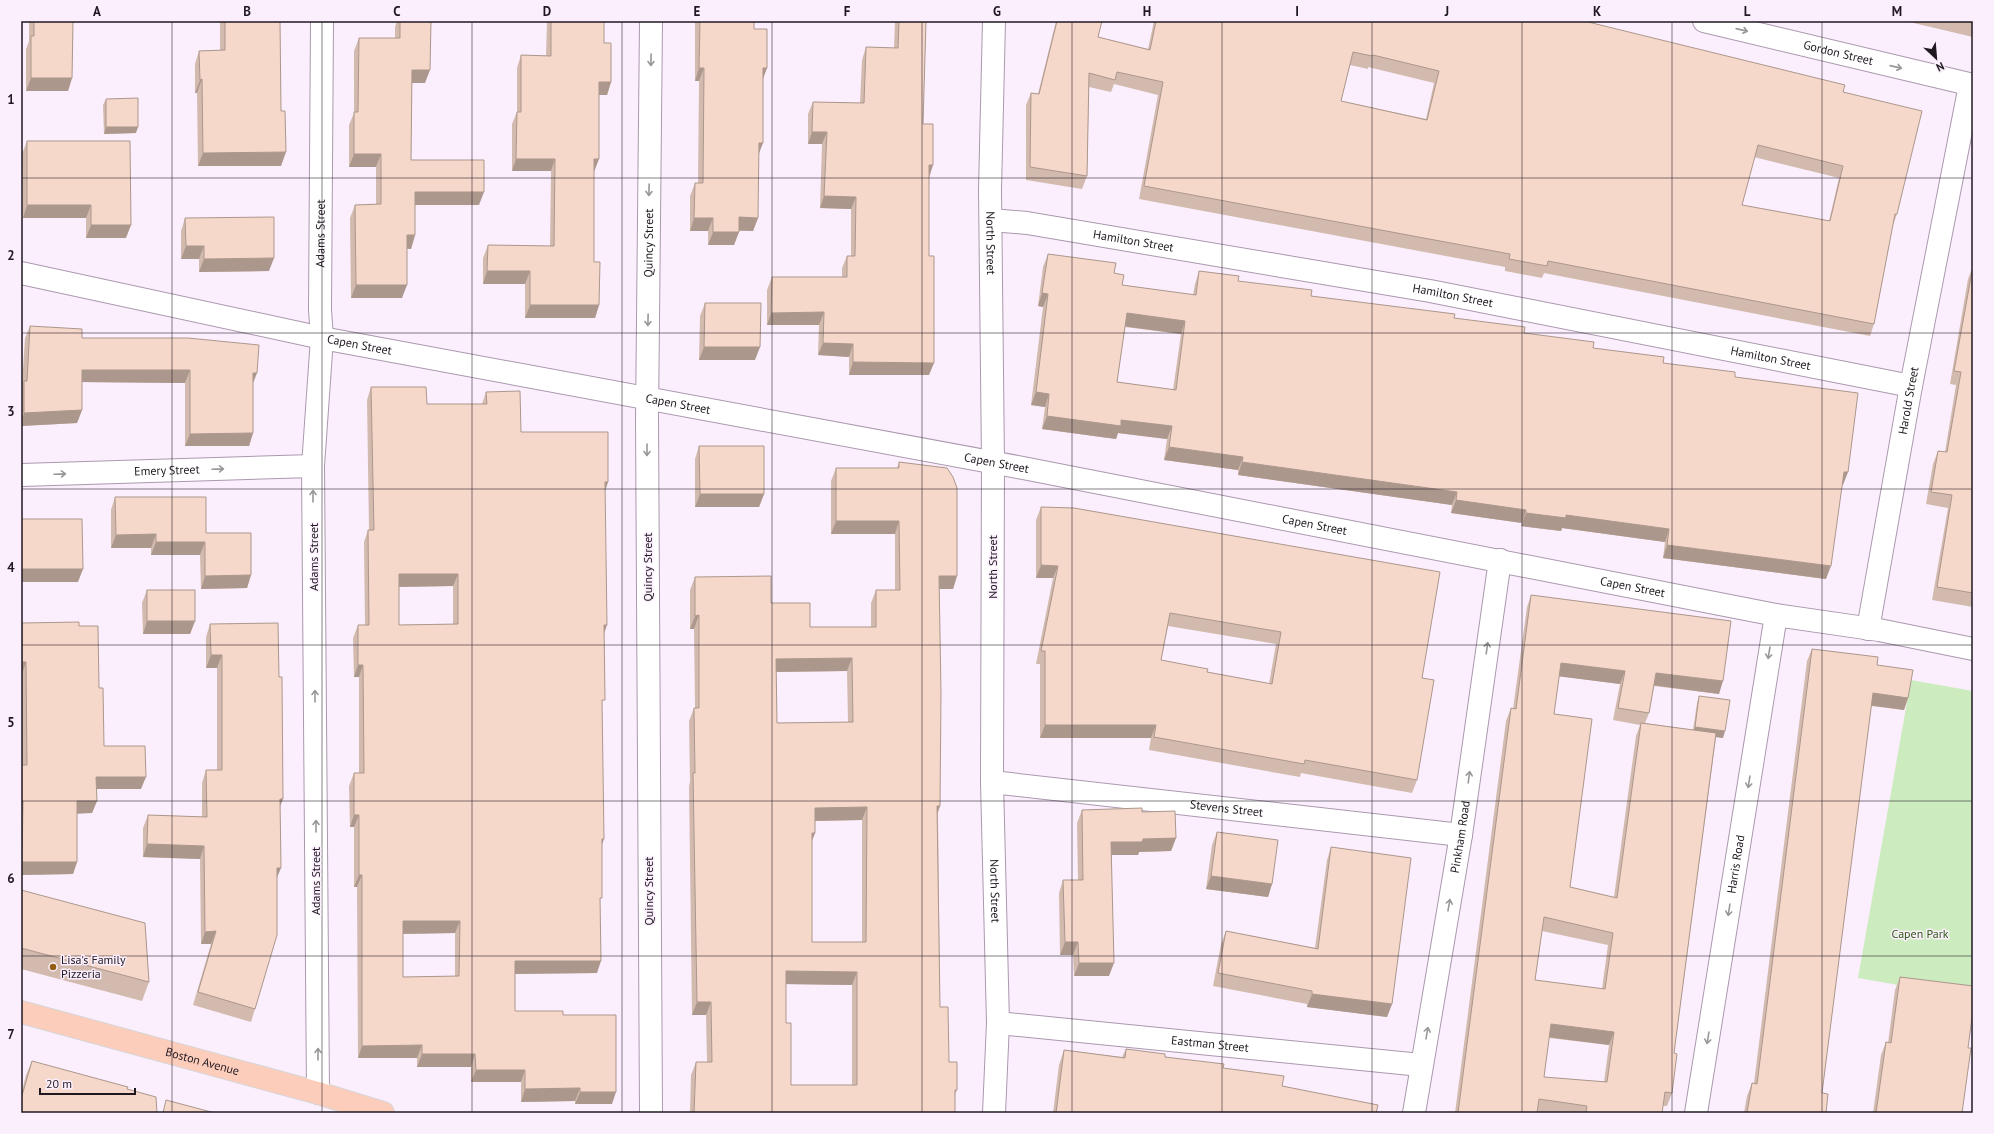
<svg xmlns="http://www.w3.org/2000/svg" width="1994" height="1134" font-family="'PT Sans',sans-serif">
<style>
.green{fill:#ccebbe}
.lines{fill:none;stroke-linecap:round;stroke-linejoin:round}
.minor-casing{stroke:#ab98ae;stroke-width:24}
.major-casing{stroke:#d7d5d7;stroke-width:24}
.minor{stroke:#fff;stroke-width:22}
.major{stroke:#fdcdbc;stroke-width:22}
.wall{fill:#d3baae;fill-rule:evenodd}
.shaded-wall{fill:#ac978d}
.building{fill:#f5d8ca;stroke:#ac978d;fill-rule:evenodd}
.oneway{stroke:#9a979b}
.grid{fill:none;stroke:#1f1820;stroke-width:1;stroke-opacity:0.55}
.poi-dot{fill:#935e13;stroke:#fbeffd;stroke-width:1.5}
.labels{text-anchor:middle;stroke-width:3;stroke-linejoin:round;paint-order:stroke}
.street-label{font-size:12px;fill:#1f1820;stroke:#fbeffd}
.park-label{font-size:12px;fill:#2d5714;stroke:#fbeffd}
.poi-label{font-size:12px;fill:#1f1820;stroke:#fbeffd;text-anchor:start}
.neatline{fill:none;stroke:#1f1820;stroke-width:1.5}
.grid-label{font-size:13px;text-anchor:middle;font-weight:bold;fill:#1f1820}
</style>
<rect width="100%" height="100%" fill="#fbeffd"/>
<!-- green -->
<polygon class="green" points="1911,680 1973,691 1973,998 1858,978"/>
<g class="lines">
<!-- minor casing -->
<g class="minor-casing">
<g id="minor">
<path id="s1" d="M 994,21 L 990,190 L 993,462 L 992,782 L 998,1023 L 994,1113"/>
<path id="s2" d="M 1704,21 L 1973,85"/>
<path id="s3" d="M 991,220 L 1027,223 L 1430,291 L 1911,386"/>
<path id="s4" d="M 21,273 L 322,338 L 1023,468 L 1776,615 L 1879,630 L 1973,649"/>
<path id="s5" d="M 21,475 L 313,466"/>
<path id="s6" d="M 1868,629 L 1911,386 L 1970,85"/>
<path id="s7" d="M 992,782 L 1461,835"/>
<path id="s8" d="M 998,1023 L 1421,1065"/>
<path id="s9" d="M 318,1093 L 313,466 L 322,338 L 320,310 L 322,21"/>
<path id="s10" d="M 651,1113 L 647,419 L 651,21"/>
<path id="s11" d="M 1414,1113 L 1461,835 L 1500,560"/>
<path id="s12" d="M 1696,1113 L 1776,615"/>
</g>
</g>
<!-- major casing -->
<g class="major-casing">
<g id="major">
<path id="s13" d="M 21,1012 L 318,1093 L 383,1113"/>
</g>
</g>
<!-- minor -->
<use href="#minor" class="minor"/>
<!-- major -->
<use href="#major" class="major"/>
</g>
<!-- wall -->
<g class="wall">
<polygon points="29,21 73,21 72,78 68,91 26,91 26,49 29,41"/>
<polygon points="220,21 280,21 281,166 198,166 197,93 195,93 195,64 199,51 220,50"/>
<polygon points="397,21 431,21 425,83 412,83 411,160 479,205 415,205 415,235 411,249 407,249 402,298 351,298 350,218 355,205 376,204 376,167 349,167 349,125 354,113 354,51 359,38 395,38 395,27"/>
<polygon points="547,21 604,21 604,43 611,82 607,95 599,95 594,172 594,262 599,305 595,318 525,318 525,284 483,284 483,258 488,245 550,246 551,171 512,171 512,124 517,112 517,68 521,55 546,56"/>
<polygon points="695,21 754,21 754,29 767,68 763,79 758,156 758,218 753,231 739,231 734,245 708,245 708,231 690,231 690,196 695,183 698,183 699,81 695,81"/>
<polygon points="895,21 926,21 923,124 929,176 929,375 849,375 849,357 818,355 819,325 767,325 767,290 772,277 842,277 842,268 847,256 851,256 851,209 820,208 822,144 808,144 808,114 813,102 860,103 862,60 866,47 894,48"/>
<path d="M 1056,21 L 1102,21 L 1098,37 L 1148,49 L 1154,21 L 1584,21 L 1843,92 L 1897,214 L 1893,225 L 1874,324 L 1870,336 L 1544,273 L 1542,278 L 1505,271 L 1505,267 L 1139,199 L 1158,95 L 1114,84 L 1111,92 L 1089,87 L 1087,176 L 1082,189 L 1026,180 L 1026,105 L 1031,93 L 1038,94 ZM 1350,65 L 1368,69 L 1368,67 L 1434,83 L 1426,119 L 1341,101 ZM 1754,157 L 1839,178 L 1829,221 L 1742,205 Z"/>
<polygon points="1905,21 1973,21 1973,37"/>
<polygon points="106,99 136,133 104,134 103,105"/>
<polygon points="27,141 126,238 86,238 86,218 23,218 22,154"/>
<polygon points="185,218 269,271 199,272 199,259 181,259 181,231"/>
<path d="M 1048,254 L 1114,273 L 1122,285 L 1193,295 L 1195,284 L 1199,271 L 1238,281 L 1311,296 L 1454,318 L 1663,363 L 1735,377 L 1843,485 L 1842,485 L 1826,579 L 1663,558 L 1665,542 L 1562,528 L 1561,531 L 1521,526 L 1522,523 L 1451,513 L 1452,505 L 1238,475 L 1238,470 L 1164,460 L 1167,439 L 1118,433 L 1116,439 L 1042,429 L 1045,407 L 1031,405 L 1043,307 L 1038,306 L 1043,267 ZM 1125,327 L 1181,334 L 1173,390 L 1117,382 Z"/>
<polygon points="1973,266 1973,607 1932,600 1948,508 1926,504 1933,464 1938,451 1945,452 1956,385 1950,384 1968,279"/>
<polygon points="705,303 755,360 699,360 700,316"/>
<polygon points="30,326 82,338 253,385 253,433 249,446 185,446 185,383 82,382 82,410 77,423 21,426 21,388 22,384 25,338"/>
<path d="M 371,387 L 427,404 L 482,404 L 486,392 L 521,432 L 608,482 L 605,491 L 604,633 L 602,705 L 602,845 L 600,904 L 597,973 L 515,974 L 515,1011 L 563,1015 L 612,1104 L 575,1104 L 575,1101 L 521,1102 L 521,1082 L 471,1082 L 471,1067 L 417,1067 L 417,1058 L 358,1058 L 357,887 L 354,887 L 354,827 L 350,827 L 349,786 L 354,773 L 359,773 L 359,677 L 354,677 L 353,638 L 358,625 L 365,625 L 364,542 L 368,530 L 369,530 L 367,400 ZM 453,586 L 453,624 L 399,625 L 399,587 ZM 455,933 L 455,976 L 403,977 L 403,934 Z"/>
<polygon points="699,446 764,494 759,507 695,507 695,459"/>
<path d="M 899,462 L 957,576 L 953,589 L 939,589 L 940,806 L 938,813 L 940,1007 L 949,1062 L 957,1090 L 955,1095 L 955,1113 L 690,1113 L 691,1075 L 696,1062 L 707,1062 L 706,1015 L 692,1015 L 689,786 L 690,782 L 689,721 L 694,708 L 695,708 L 694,629 L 690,629 L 690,590 L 695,577 L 771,603 L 810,627 L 871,627 L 871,603 L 876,590 L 895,590 L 895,534 L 831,534 L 831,481 L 836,468 L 897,468 ZM 847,671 L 848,722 L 777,723 L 776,672 ZM 862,820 L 862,942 L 812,942 L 812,841 L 815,833 L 815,821 ZM 786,984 L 852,985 L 852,1085 L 791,1085 L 786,1023 Z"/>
<polygon points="115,497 206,533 251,575 247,588 201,589 200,555 151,555 151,548 111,548 111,510"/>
<path d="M 1041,507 L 1422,678 L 1417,780 L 1412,793 L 1301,773 L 1300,777 L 1149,750 L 1151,738 L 1040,738 L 1040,664 L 1036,664 L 1053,578 L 1036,578 L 1036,520 ZM 1168,626 L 1276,644 L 1269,684 L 1207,672 L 1161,660 Z"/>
<polygon points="147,590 195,621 190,634 143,634 142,603"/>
<path d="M 1531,595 L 1719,694 L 1654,686 L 1649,713 L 1645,723 L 1693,730 L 1697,703 L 1699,696 L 1723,738 L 1716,737 L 1674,1053 L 1672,1093 L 1667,1106 L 1663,1106 L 1662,1113 L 1541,1113 L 1537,1112 L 1537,1113 L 1455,1113 L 1506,721 L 1511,708 L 1513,709 L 1527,607 ZM 1559,676 L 1620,684 L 1613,720 L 1640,725 L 1636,736 L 1614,897 L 1570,887 L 1554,714 ZM 1542,931 L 1608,945 L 1602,989 L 1535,980 ZM 1549,1038 L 1609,1045 L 1604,1082 L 1544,1077 Z"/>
<polygon points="22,623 79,626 99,688 104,746 141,789 96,789 97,801 92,813 77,813 77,862 73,874 21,875 21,765 22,765 22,674 21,674 21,626"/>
<polygon points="210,624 279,677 283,799 280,805 277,877 255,1009 251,1022 193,1005 211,944 201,944 200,859 143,857 143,828 148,815 202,817 202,783 206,770 217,770 217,668 206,668 206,637"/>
<polygon points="1812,649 1908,698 1904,710 1871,706 1822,1093 1826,1113 1744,1113 1747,1096 1752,1083 1754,1083 1807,661"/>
<polygon points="1082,810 1142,812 1176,838 1171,851 1139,852 1138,855 1112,855 1109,976 1074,976 1073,955 1060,955 1059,893 1063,880 1078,880 1077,823"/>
<polygon points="1217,832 1272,884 1268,897 1206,889 1212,845"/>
<polygon points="1331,847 1392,1004 1387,1017 1307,1007 1307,1004 1213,986 1221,944 1226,931 1315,948 1327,860"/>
<polygon points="21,890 149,982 142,1001 21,969"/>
<polygon points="1900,977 1968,1048 1962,1113 1873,1113 1881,1055 1886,1042 1888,1043 1895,990"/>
<polygon points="1126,1049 1223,1068 1376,1113 1053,1113 1059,1065 1064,1050 1122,1057"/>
<polygon points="32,1061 127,1089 21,1113 21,1095 26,1075"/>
</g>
<!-- shaded-wall -->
<g class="shaded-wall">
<polygon points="699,68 704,68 699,81 695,81"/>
<polygon points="763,68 767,68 762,81"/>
<polygon points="412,70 430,70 425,83 407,83"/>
<polygon points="31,78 72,78 68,91 26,91"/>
<polygon points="202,79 197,93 195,93 200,80"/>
<polygon points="599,82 611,82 607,95 594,95"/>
<polygon points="106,127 138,127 136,133 104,134"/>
<polygon points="812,132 827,132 822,144 808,144"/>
<polygon points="759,143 763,143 758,156"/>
<polygon points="286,152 281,166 198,166 203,153"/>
<polygon points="354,154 381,154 376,167 349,167"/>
<polygon points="516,159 555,159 551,171 512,171"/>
<polygon points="594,159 599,159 594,172"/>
<polygon points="929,165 933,165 929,178"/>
<polygon points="415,192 484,192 479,205 411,205"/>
<polygon points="824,196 856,197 851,209 820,208"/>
<polygon points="27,205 91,205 86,218 23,218"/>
<polygon points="739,217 758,218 753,231 734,230"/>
<polygon points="694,218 713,218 708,231 690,231"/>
<polygon points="91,225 131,225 126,238 86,238"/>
<polygon points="713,232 739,232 734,245 708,245"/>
<polygon points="407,235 415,235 411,249 402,248"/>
<polygon points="186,246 204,246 199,259 181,259"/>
<polygon points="274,258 269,271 199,272 204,259"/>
<polygon points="487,271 530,271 525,284 483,284"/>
<polygon points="356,285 407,285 402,298 351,298"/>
<polygon points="1042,293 1048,294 1043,307 1038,306"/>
<polygon points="530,305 599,305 595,318 525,318"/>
<polygon points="824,312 819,325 767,325 771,313"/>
<polygon points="1127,313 1185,321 1181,334 1122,326"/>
<polygon points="823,343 853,344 849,357 818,355"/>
<polygon points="704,347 760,347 755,360 699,360"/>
<polygon points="853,362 934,363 929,375 849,375"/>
<polygon points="82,370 190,370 185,383 77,382"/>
<polygon points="253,373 257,373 252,386"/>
<polygon points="1036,392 1049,394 1045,407 1031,405"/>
<polygon points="82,410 77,423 21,426 21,422 24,413"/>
<polygon points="1047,416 1121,420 1172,426 1167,439 1118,433 1116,439 1042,429"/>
<polygon points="253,433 249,446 185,446 190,434"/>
<polygon points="1169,447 1243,457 1238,470 1164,460"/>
<polygon points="1242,462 1457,492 1452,505 1238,475"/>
<polygon points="1844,472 1848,472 1843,485 1839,485"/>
<polygon points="605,482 608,482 604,494"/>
<polygon points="700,494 764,494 759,507 695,507"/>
<polygon points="1456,500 1526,510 1522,523 1451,513"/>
<polygon points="1526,513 1566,515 1669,529 1665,542 1562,528 1561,531 1521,526"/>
<polygon points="836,521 899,521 895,534 831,534"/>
<polygon points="156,534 151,548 111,548 116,535"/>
<polygon points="156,542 205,542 200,555 151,555"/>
<polygon points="1667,545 1831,566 1826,579 1663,558"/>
<polygon points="1041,565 1058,566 1053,578 1036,578"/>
<polygon points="21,569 83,569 78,582 21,582"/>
<polygon points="399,574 458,574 453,586 395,587"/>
<polygon points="251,575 247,588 201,589 205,576"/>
<polygon points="939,576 957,576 953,589 934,589"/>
<polygon points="699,615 694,629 690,629 695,616"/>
<polygon points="147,621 195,621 190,634 143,634"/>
<polygon points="604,625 607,625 603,637"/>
<polygon points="211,655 222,655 217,668 206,668"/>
<polygon points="852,658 847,671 771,672 776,659"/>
<polygon points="22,662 26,662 22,674 21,674 21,665"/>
<polygon points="1561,663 1625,671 1620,684 1556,676"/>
<polygon points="358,665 363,665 359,677 354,677"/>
<polygon points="1656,673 1723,681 1719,694 1652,685"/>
<polygon points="1873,693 1908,698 1904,710 1868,705"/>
<polygon points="1045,725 1156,725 1151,738 1040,738"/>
<polygon points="1695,727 1725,731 1723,738 1692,734"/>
<polygon points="96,777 146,777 141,789 92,789"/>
<polygon points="280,799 283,799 278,812"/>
<polygon points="77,801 97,801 92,813 72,814"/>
<polygon points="937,806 940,806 935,819"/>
<polygon points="867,807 862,820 810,821 815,808"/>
<polygon points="354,815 359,815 354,827 350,827"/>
<polygon points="812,833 815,833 810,846"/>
<polygon points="1176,838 1171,851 1139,852 1138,855 1107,855 1111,842 1143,839"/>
<polygon points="602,839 604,839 600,851"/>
<polygon points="147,844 204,846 200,859 143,857"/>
<polygon points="22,862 77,862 73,874 21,875 21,866"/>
<polygon points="277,868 281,868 276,880"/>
<polygon points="359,875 362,875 357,887 354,887"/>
<polygon points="1211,876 1272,884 1268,897 1206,889"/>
<polygon points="403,921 460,921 455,933 398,934"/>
<polygon points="216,931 211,944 201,944 205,932"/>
<polygon points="1065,942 1078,942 1073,955 1060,955"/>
<polygon points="515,961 601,961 597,973 510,974"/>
<polygon points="1079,963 1114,963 1109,976 1074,976"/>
<polygon points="786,971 857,972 852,985 781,984"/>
<polygon points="1312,994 1392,1004 1387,1017 1307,1007"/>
<polygon points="697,1002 711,1002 706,1015 692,1015"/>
<polygon points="1551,1024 1614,1032 1609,1045 1547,1037"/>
<polygon points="422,1045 417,1058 358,1058 362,1046"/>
<polygon points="422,1054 475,1054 471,1067 417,1067"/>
<polygon points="476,1070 525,1070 521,1082 471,1082"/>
<polygon points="580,1088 575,1101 521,1102 525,1089"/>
<polygon points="580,1092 616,1092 612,1104 575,1104"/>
</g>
<!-- building -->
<g class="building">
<polygon points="34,21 73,21 72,78 31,78 31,36 34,36"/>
<polygon points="225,21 280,21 281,111 285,111 286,152 203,153 202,79 200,80 199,51 225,50"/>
<polygon points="400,21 431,21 430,70 412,70 411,160 484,160 484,192 415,192 415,235 407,235 407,285 356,285 355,205 381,204 381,154 354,154 354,112 358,112 359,38 400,38"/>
<polygon points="551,21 604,21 604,43 611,43 611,82 599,82 599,159 594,159 594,262 600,262 599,305 530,305 530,271 487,271 488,245 554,246 555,159 516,159 517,112 521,112 521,55 551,56"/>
<polygon points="700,21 754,21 754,29 767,29 767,68 763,68 763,143 759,143 758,218 739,217 739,232 713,232 713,218 694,218 695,183 703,183 704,68 699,68"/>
<polygon points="899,21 926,21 923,124 933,124 933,165 929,165 929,256 934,256 934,363 853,362 853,344 823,343 824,312 771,313 772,277 847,277 847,256 855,256 856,197 824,196 827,132 812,132 813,102 864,103 866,47 898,48"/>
<path d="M 1057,21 L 1102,21 L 1098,37 L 1150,50 L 1156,21 L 1584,21 L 1845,85 L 1843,92 L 1922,111 L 1897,214 L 1895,214 L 1874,324 L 1548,261 L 1547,266 L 1509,259 L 1510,254 L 1144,186 L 1163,82 L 1117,72 L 1115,80 L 1089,73 L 1087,176 L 1030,167 L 1031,93 L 1039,94 ZM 1353,52 L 1372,56 L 1373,55 L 1439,71 L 1427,120 L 1341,101 ZM 1758,145 L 1843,166 L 1830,221 L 1742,205 Z"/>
<polygon points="1965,21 1973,21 1973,23"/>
<polygon points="138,98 138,127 106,127 106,99"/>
<polygon points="27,141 130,141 131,225 91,225 91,205 27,205"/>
<polygon points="274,217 274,258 204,259 204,246 186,246 185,218"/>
<path d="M 1048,254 L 1116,263 L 1114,273 L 1124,275 L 1122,285 L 1196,295 L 1199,271 L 1239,276 L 1238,281 L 1312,290 L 1311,296 L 1455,314 L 1454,318 L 1525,327 L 1524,333 L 1594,342 L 1593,348 L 1664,357 L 1663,363 L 1735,372 L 1735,377 L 1858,393 L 1848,472 L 1844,472 L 1831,566 L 1667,545 L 1669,529 L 1566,515 L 1566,518 L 1526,513 L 1526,510 L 1456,500 L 1457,492 L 1242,462 L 1243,457 L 1169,447 L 1172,426 L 1121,420 L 1121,426 L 1047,416 L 1049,394 L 1036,392 L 1048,294 L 1042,293 ZM 1127,313 L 1185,321 L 1176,390 L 1117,382 Z"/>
<polygon points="1973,266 1973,593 1937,587 1952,495 1931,492 1938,451 1947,452 1961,372 1954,371"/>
<polygon points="705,303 761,303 760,347 704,347"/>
<polygon points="30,326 82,329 82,338 188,338 259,345 257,373 253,373 253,433 190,434 190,370 82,370 82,410 24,413 24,381 27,381"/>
<path d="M 371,387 L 426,387 L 427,404 L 487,404 L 486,392 L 520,391 L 521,432 L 608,432 L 608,482 L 605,482 L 607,625 L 604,625 L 605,700 L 602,700 L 604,839 L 602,839 L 602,898 L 600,898 L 601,961 L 515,961 L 515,1011 L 563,1011 L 563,1015 L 616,1015 L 616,1092 L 580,1092 L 580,1088 L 525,1089 L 525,1070 L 476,1070 L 475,1054 L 422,1054 L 422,1045 L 362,1046 L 362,875 L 359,875 L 359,815 L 354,815 L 354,773 L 364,773 L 363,665 L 358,665 L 358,625 L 369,625 L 368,530 L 374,530 ZM 399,574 L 458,574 L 458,624 L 399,625 ZM 403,921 L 460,921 L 459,976 L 403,977 Z"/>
<polygon points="699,446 764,446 764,494 700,494"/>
<path d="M 899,462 L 947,468 L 953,477 L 957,488 L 957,576 L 939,576 L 941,693 L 940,806 L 937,806 L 940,1007 L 948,1007 L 949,1062 L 957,1062 L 957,1090 L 955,1090 L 955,1113 L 694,1113 L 696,1062 L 712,1062 L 711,1002 L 697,1002 L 693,773 L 695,773 L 694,708 L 699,708 L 699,615 L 695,616 L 695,577 L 771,576 L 771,603 L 810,603 L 810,627 L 876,627 L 876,590 L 900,590 L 899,521 L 836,521 L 836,468 L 899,468 ZM 852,658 L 853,722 L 777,723 L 776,659 ZM 867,807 L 866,942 L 812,942 L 812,833 L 815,833 L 815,808 ZM 786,971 L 857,972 L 857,1085 L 791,1085 L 791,1023 L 786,1023 Z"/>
<polygon points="115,497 206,497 206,533 251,533 251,575 205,576 205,542 156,542 156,534 116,535"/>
<path d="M 1041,507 L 1074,508 L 1440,572 L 1422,678 L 1434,680 L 1417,780 L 1305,760 L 1304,764 L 1154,737 L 1156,725 L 1045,725 L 1045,651 L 1041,651 L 1058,566 L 1041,565 ZM 1170,613 L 1281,632 L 1272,684 L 1207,672 L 1208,669 L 1161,660 Z"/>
<polygon points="21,519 82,519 83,569 21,569"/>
<rect x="147" y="590" width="48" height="31"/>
<path d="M 1531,595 L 1731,621 L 1723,681 L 1656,673 L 1649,713 L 1618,708 L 1625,671 L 1561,663 L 1554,714 L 1592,719 L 1570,887 L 1617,898 L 1641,723 L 1716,733 L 1674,1053 L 1677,1054 L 1672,1093 L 1665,1092 L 1662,1113 L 1586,1113 L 1587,1106 L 1539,1099 L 1537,1113 L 1458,1113 L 1511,708 L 1516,709 ZM 1544,917 L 1613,933 L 1605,989 L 1535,980 ZM 1551,1024 L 1614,1032 L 1607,1082 L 1544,1077 Z"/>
<polygon points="79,622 79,626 98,626 99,688 103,688 104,746 145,746 146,777 96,777 97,801 77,801 77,862 22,862 23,801 21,801 21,765 27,765 26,662 22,662 22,623"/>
<polygon points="278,623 279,677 282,677 283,799 280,799 281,868 277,868 277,935 255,1009 198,992 216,931 205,932 204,846 147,844 148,815 207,817 206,770 222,770 222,655 211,655 210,624"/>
<polygon points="1812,649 1878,657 1877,665 1913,670 1908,698 1873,693 1822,1093 1828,1094 1826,1113 1747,1113 1752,1083 1757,1084"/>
<polygon points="1699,696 1730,700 1725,731 1695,727"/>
<polygon points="1142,808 1142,812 1175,811 1176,838 1143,839 1142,842 1111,842 1114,963 1079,963 1078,942 1065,942 1063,880 1083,880 1082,810"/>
<polygon points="1217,832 1278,840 1272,884 1211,876"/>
<polygon points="1331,847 1411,858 1392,1004 1312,994 1312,991 1218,973 1226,931 1318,949"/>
<polygon points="21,890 145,923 149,982 21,948"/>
<polygon points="1900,977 1973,986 1973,1010 1968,1048 1971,1048 1962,1113 1876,1113 1886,1042 1891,1043"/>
<polygon points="1126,1049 1165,1054 1165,1057 1224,1064 1223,1068 1284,1076 1282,1086 1378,1105 1376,1113 1056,1113 1064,1050 1125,1058"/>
<polygon points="32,1061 128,1087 127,1089 156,1097 157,1113 21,1113 21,1099"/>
<polygon points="166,1100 215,1113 163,1113"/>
</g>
<!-- one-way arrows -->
<defs><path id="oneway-shaft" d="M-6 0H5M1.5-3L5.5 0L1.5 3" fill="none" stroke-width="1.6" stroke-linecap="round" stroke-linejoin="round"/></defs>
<g class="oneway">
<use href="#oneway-shaft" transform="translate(1742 30) rotate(13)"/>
<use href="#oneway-shaft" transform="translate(651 60) rotate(91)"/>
<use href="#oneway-shaft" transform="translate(1896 67) rotate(13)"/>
<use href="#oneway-shaft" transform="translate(649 190) rotate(91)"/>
<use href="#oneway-shaft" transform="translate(648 320) rotate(91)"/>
<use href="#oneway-shaft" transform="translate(647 450) rotate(90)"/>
<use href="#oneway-shaft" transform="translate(218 469) rotate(-2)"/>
<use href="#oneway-shaft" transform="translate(60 474) rotate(-2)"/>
<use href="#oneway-shaft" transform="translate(313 496) rotate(-90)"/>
<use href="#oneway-shaft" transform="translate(1487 648) rotate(-82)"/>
<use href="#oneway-shaft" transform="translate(1769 653) rotate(99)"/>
<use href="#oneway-shaft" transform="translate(315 696) rotate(-90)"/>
<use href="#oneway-shaft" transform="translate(1469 777) rotate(-82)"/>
<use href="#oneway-shaft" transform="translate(1749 782) rotate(99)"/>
<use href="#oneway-shaft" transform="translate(316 826) rotate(-90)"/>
<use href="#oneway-shaft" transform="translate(1449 905) rotate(-80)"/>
<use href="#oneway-shaft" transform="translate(1729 910) rotate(99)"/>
<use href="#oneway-shaft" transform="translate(1427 1033) rotate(-80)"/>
<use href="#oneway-shaft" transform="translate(1708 1038) rotate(99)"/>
<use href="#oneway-shaft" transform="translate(318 1054) rotate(-90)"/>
</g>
<!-- grid -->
<path class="grid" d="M 172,21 L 172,1113M 322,21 L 322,1113M 472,21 L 472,1113M 622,21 L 622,1113M 772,21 L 772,1113M 922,21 L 922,1113M 1072,21 L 1072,1113M 1222,21 L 1222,1113M 1372,21 L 1372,1113M 1522,21 L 1522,1113M 1672,21 L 1672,1113M 1822,21 L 1822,1113M 21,178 L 1973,178M 21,333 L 1973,333M 21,489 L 1973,489M 21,645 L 1973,645M 21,801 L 1973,801M 21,956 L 1973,956"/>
<!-- markers -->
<circle class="poi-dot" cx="53" cy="967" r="4"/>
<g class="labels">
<!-- street labels -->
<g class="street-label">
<text dy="4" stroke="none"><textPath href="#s2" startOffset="138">Gordon Street</textPath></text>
<text dy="4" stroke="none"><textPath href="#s9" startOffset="860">Adams Street</textPath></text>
<text dy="4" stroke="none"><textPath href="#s3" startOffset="144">Hamilton Street</textPath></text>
<text dy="4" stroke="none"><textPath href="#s10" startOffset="870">Quincy Street</textPath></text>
<text dy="4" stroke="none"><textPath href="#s1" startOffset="222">North Street</textPath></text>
<text dy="4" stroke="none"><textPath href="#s3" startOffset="468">Hamilton Street</textPath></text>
<text dy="4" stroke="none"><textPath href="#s4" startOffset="346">Capen Street</textPath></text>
<text dy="4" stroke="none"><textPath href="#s3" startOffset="792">Hamilton Street</textPath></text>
<text dy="4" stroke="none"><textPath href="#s6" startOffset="232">Harold Street</textPath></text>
<text dy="4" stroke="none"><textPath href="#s4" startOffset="670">Capen Street</textPath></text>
<text dy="4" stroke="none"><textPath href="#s4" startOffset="994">Capen Street</textPath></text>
<text dy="4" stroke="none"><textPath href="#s5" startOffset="146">Emery Street</textPath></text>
<text dy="4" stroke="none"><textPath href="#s4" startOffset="1318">Capen Street</textPath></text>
<text transform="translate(314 557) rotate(-90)" y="4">Adams Street</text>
<text transform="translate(648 567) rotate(-90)" y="4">Quincy Street</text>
<text transform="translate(993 567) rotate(-90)" y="4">North Street</text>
<text dy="4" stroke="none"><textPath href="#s4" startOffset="1642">Capen Street</textPath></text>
<text dy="4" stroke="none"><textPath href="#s7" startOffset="236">Stevens Street</textPath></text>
<text dy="4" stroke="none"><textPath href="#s11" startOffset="280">Pinkham Road</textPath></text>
<text dy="4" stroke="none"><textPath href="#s12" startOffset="252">Harris Road</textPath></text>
<text transform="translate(316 881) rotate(-90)" y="4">Adams Street</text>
<text transform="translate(649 891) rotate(-90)" y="4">Quincy Street</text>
<text dy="4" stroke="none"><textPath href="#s1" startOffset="870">North Street</textPath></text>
<text dy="4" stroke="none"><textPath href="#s8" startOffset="213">Eastman Street</textPath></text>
<text dy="4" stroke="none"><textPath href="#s13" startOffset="188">Boston Avenue</textPath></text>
</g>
<!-- park labels -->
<g class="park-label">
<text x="1920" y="938">Capen Park</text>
</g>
<!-- poi labels -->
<g class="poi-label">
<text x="61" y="964">Lisa's Family<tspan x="61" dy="14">Pizzeria</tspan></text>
</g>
</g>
<!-- border -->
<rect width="1994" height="1134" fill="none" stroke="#fbeffd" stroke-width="44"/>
<!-- north arrow -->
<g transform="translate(1936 58) rotate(154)" stroke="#fbeffd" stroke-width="3" paint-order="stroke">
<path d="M0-3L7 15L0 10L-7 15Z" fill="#1f1820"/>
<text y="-6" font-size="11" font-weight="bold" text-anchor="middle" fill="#1f1820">N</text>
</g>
<!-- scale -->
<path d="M40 1088v6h95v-6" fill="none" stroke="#1f1820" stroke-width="2"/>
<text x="46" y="1088" font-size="12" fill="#1f1820" stroke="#fbeffd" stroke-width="3" paint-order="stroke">20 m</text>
<rect x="22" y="22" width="1950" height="1090" class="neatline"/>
<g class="grid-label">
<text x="97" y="16">A</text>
<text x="247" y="16">B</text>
<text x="397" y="16">C</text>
<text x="547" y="16">D</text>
<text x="697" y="16">E</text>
<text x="847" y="16">F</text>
<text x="997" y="16">G</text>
<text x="1147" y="16">H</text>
<text x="1297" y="16">I</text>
<text x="1447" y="16">J</text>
<text x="1597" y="16">K</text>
<text x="1747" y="16">L</text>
<text x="1897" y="16">M</text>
<text x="11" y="104">1</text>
<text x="11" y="260">2</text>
<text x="11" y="416">3</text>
<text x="11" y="572">4</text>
<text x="11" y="727">5</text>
<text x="11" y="883">6</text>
<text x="11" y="1039">7</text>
</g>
</svg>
